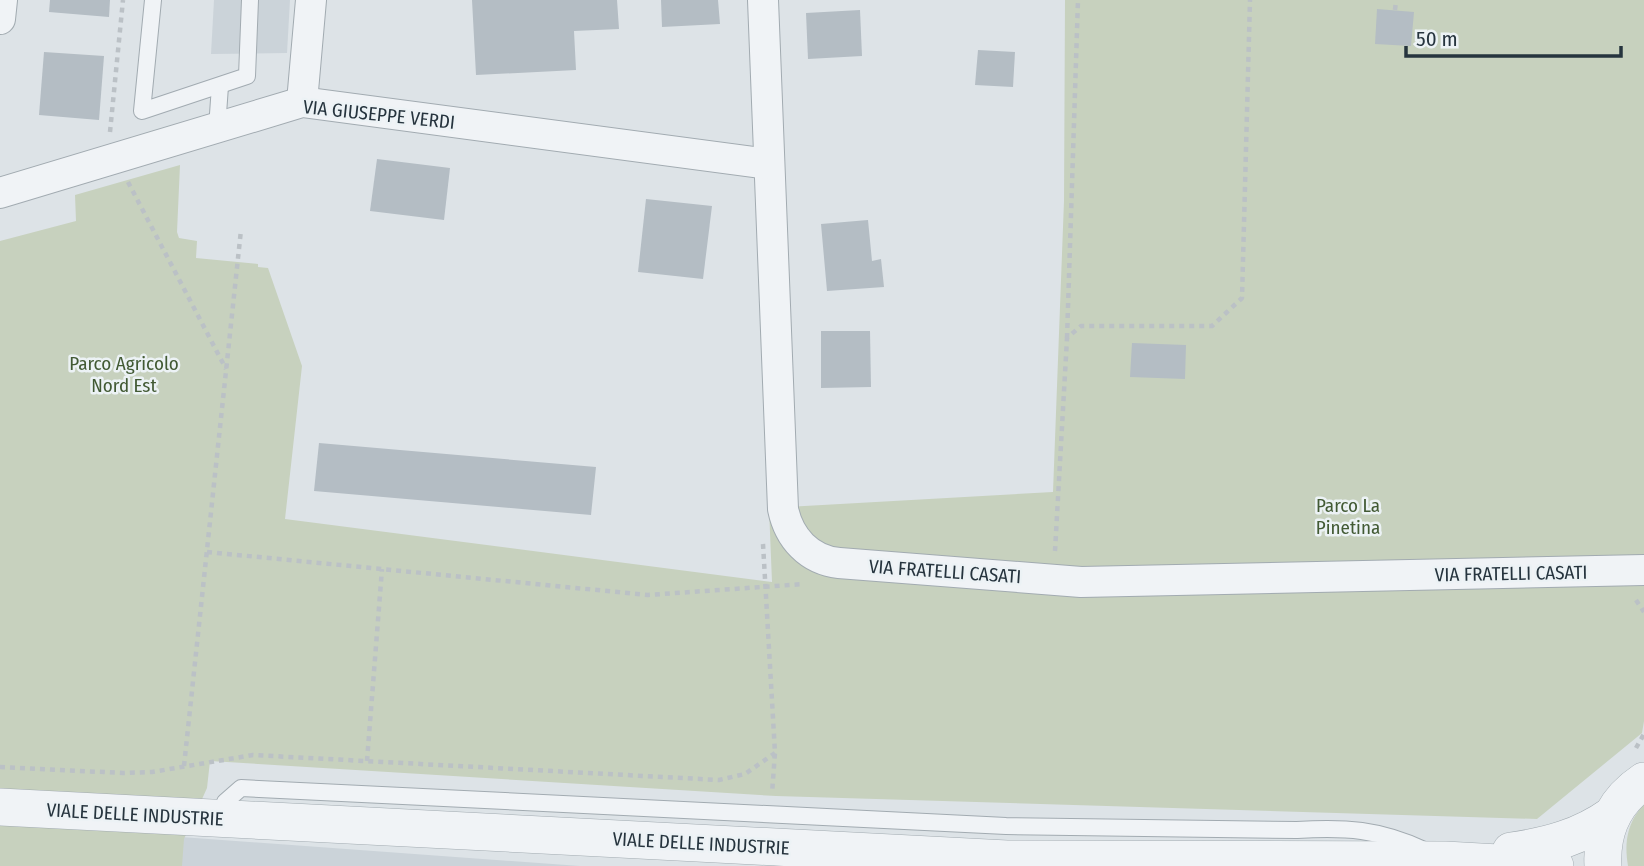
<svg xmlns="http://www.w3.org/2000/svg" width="1644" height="866" font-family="'Fira Sans Condensed',sans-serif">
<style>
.built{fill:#cbd3d9}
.green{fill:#c7d1be}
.building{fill:#b4bdc4}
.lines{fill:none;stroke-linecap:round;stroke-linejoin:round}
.service-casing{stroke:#a2abb1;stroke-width:18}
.minor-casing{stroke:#a2abb1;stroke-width:32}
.tertiary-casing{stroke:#a2abb1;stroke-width:38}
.path{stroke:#bbc1c6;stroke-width:4.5;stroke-dasharray:5 5;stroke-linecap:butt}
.service{stroke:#f0f3f6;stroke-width:16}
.minor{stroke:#f0f3f6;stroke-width:30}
.tertiary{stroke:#f0f3f6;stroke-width:37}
.labels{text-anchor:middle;stroke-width:5;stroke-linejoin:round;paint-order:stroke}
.street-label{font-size:19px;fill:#26343e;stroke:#ecf2f5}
.park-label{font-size:19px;fill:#425a34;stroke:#ecf2f5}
</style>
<rect width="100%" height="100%" fill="#dde3e7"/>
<!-- built -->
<g class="built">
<polygon points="214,0 290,0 287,53 211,54"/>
<polygon points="181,837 580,866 180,866"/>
</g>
<!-- green -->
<g class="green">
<polygon points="1065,0 1644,0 1644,721 1642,733 1537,819 776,796 210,761 207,788 184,839 182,866 0,866 0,241 76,221 75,195 180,165 177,232 179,238 197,241 196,258 258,264 258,267 268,268 302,366 285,519 772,582 769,508 1053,492 1064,201"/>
<path d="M 1644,804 L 1644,866 L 1628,866 C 1624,842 1627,823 1644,804 Z"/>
</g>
<!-- building -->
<g class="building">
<polygon points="50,0 110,0 109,17 49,12"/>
<polygon points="472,0 617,0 619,29 574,31 576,70 476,75"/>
<polygon points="661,0 718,0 720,24 662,27"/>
<polygon points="1377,9 1414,12 1411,46 1375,44"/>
<polygon points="860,10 862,56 808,59 806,13"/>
<polygon points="978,50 1015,52 1013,87 975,85"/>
<polygon points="44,52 104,56 99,120 39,115"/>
<polygon points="377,159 450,168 444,220 370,211"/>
<polygon points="646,199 712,206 703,279 638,272"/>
<polygon points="868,220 872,261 881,259 884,287 827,291 821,224"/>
<polygon points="821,331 870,331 871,387 821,388"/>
<polygon points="1132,343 1186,345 1185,379 1130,377"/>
<polygon points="319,443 596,467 591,515 314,491"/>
</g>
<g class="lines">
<!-- service casing -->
<g class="service-casing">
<g id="service">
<polyline points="153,0 142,111 247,76 250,0"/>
<polyline points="217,128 220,86"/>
<path d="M 221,818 L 225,802 L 241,788 L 1006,826 L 1297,830 C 1345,827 1379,829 1424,850"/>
</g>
</g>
<!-- minor casing -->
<g class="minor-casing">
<g id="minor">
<path d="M 763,0 L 783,509 C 789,538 809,560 839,563 L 1081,582 L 1644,570"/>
<polyline points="0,19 2,0"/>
<polyline points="302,102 311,0"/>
<polyline points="0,193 302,102 768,164"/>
</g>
</g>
<!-- tertiary casing -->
<g class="tertiary-casing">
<g id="tertiary">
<polyline points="0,807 1007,859 1445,860 1555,866"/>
<path d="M 1511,851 C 1548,846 1581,837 1612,815"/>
<path d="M 1603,866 C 1601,830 1614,801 1644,781"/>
</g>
</g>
<!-- path -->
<g class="path">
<polyline points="1395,10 1396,0"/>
<polyline points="110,132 123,0"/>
<polyline points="128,182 226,369"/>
<polyline points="1067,338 1078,0"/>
<polyline points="763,544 775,753 772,793"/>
<polyline points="1055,551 1067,338 1081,326 1212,326 1242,298 1250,0"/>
<polyline points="207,552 648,595 804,584"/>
<polyline points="1636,600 1644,612"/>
<polyline points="1636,748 1644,734"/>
<polyline points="367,761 382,569"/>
<polyline points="184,766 241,230"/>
<polyline points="0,767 123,773 152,772 253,755 719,780 745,774 775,753"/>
</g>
<!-- service -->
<use href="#service" class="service"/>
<!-- minor -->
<use href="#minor" class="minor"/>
<!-- tertiary -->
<use href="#tertiary" class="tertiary"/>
</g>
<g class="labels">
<!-- street labels -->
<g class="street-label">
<text transform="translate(379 114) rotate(6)" y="7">VIA GIUSEPPE VERDI</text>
<text transform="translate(945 571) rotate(4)" y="7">VIA FRATELLI CASATI</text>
<text transform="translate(1511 573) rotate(-1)" y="7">VIA FRATELLI CASATI</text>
<text transform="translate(135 814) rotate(3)" y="7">VIALE DELLE INDUSTRIE</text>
<text transform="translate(701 843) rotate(3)" y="7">VIALE DELLE INDUSTRIE</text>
</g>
<!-- park labels -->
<g class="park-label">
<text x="124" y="370">Parco Agricolo<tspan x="124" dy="22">Nord Est</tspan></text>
<text x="1348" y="512">Parco La<tspan x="1348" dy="22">Pinetina</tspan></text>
</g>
</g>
<!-- scale -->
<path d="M1406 46v10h215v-10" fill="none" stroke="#26343e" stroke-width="3.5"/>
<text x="1416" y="46" font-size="21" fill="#26343e" stroke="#ecf2f5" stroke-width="5" paint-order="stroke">50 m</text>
</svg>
